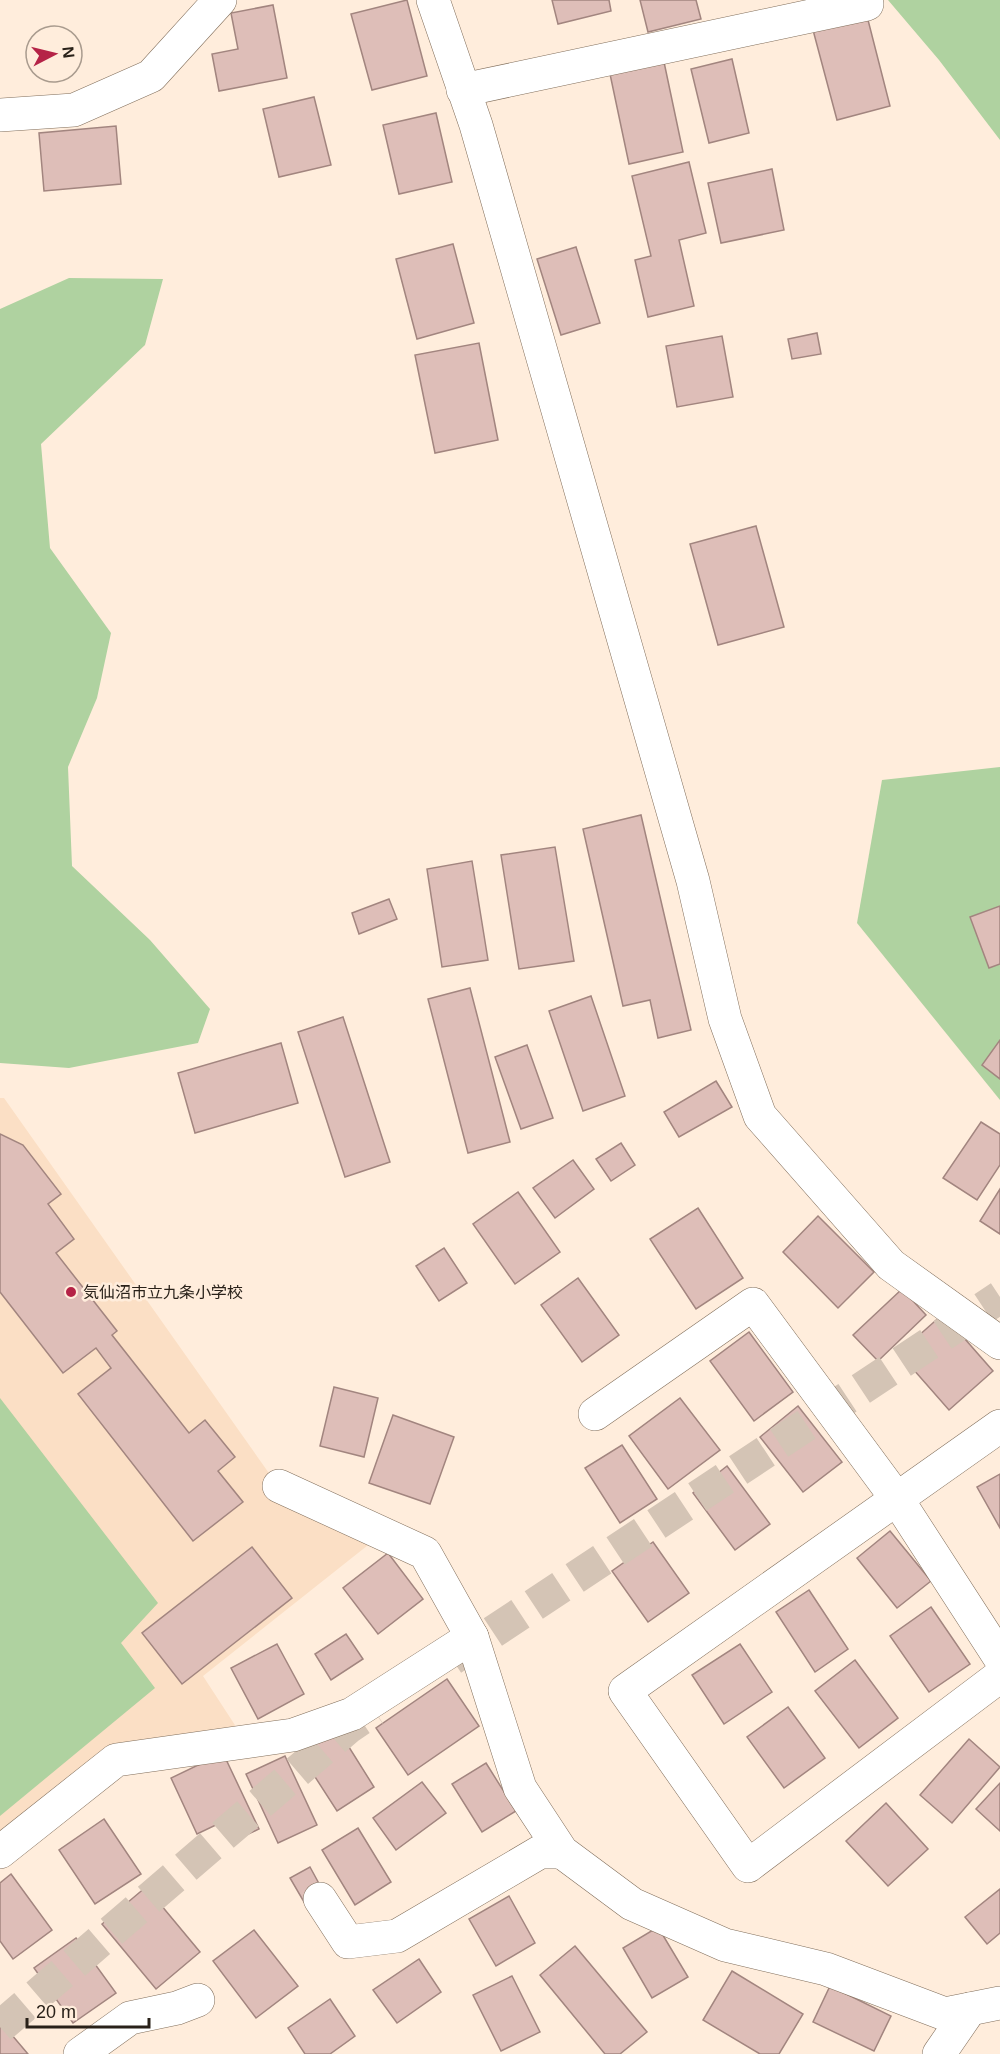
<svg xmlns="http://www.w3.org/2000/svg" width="1000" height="2054" font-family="Arial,'Noto Sans JP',sans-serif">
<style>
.built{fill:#fbdfc5}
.green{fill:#afd2a0}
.building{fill:#debeb8;stroke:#a2857f;stroke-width:1.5}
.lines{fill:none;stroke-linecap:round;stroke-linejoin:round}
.highway-tunnel{stroke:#d4c4b5;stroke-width:33;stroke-dasharray:33 16;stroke-linecap:butt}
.street-casing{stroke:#816e5b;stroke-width:34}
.street{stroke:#fff;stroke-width:33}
.poi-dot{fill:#b52347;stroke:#ffeddc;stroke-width:2}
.labels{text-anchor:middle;stroke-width:5;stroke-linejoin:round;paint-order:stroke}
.poi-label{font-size:16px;fill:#292119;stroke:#ffeddc;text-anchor:start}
</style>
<rect width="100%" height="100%" fill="#ffeddc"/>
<!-- built -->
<polygon class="built" points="0,1098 4,1098 278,1486 382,1534 203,1676 246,1742 108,1765 0,1852"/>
<!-- green -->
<g class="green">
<polygon points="888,0 1000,0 1000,140 939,60"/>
<polygon points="69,278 163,279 145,345 41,444 50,548 111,633 97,698 68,767 72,866 150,940 210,1009 198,1043 69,1068 0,1063 0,309"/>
<polygon points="1000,767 1000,1100 857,923 882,780"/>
<polygon points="0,1398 158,1603 121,1643 155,1688 0,1816"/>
</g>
<!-- building -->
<g class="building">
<polygon points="407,0 427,76 372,90 351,14"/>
<polygon points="552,0 609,0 611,11 558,24"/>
<polygon points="640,0 696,0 701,19 648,32"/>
<polygon points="273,5 287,78 219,91 212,54 238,49 231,13"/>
<polygon points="867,16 890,106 837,120 813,30"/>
<polygon points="732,59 749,133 709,143 691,69"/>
<polygon points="664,62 683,152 629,164 610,74"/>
<polygon points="314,97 331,165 279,177 263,109"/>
<polygon points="436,113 452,182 399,194 383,125"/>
<polygon points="116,126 121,184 44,191 39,133"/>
<polygon points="689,162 706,233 679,240 694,306 648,317 635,260 651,256 632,176"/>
<polygon points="772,169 784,230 721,243 708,183"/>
<polygon points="453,244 474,323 417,339 396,259"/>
<polygon points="576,247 600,323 561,335 537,259"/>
<polygon points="817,333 821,354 792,359 788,339"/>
<polygon points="722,336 733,397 677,407 666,346"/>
<polygon points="479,343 498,440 435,453 415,355"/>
<polygon points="756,526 784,627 718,645 690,544"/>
<polygon points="641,815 691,1030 658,1038 650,1000 623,1006 583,829"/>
<polygon points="555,847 574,961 519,969 501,855"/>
<polygon points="472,861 488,960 442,967 427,869"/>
<polygon points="389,899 397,919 359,934 352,913"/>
<polygon points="1000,906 1000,964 989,968 970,917"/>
<polygon points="470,988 510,1142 468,1153 428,999"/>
<polygon points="591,996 625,1096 583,1111 549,1011"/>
<polygon points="343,1017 390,1162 345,1177 298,1032"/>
<polygon points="1000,1040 1000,1079 982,1065"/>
<polygon points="281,1043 298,1103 195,1133 178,1073"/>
<polygon points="527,1045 553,1118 521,1129 495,1057"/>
<polygon points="716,1081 732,1107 679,1137 664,1112"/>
<polygon points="981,1122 1000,1134 1000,1165 977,1200 943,1178"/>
<polygon points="0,1134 23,1145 61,1194 48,1204 74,1239 56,1253 117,1331 112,1335 189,1433 205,1420 235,1457 218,1471 243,1502 193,1541 78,1394 111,1368 96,1348 63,1373 0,1292"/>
<polygon points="621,1143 635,1165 611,1181 596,1159"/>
<polygon points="573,1160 594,1189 555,1218 533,1188"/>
<polygon points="1000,1189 1000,1234 980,1221"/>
<polygon points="518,1192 560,1252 515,1284 473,1224"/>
<polygon points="698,1208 743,1278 696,1309 650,1239"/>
<polygon points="818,1216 874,1272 838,1308 783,1252"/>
<polygon points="444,1248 467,1283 439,1301 416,1266"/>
<polygon points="578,1278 619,1335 582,1362 541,1305"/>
<polygon points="902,1289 926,1315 878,1361 853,1335"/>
<polygon points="943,1314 993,1371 949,1410 899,1353"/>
<polygon points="749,1332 793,1392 754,1421 710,1361"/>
<polygon points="334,1387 378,1398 364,1457 320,1446"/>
<polygon points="680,1398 720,1450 668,1489 629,1436"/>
<polygon points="798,1406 842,1462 803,1492 760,1437"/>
<polygon points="393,1415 454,1437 430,1504 369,1483"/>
<polygon points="622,1445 657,1499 620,1523 585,1468"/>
<polygon points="727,1466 770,1524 735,1550 693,1493"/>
<polygon points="1000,1474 1000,1528 977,1487"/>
<polygon points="890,1531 931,1581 897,1608 857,1558"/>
<polygon points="653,1542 689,1593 648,1622 612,1571"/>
<polygon points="252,1547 292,1598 182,1684 142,1633"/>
<polygon points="388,1553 423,1599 378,1634 343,1588"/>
<polygon points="809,1590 848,1649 815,1672 776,1612"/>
<polygon points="931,1607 970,1664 929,1692 890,1636"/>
<polygon points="346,1634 363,1659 331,1680 315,1654"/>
<polygon points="277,1644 304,1694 258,1719 231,1668"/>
<polygon points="740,1644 772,1692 724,1724 692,1675"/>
<polygon points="855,1660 898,1718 859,1748 815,1691"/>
<polygon points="447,1679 479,1726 408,1775 376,1728"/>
<polygon points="788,1707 825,1758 784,1788 747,1737"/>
<polygon points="337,1728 374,1787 337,1811 299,1752"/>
<polygon points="969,1739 1000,1767 952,1823 920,1795"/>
<polygon points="223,1753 259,1829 231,1842 222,1822 197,1834 171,1778"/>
<polygon points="285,1756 317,1825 278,1843 246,1774"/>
<polygon points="486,1763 516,1811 482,1832 452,1784"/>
<polygon points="422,1782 446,1813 396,1850 373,1818"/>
<polygon points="1000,1783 1000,1831 976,1809"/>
<polygon points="886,1803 928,1849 888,1886 846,1841"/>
<polygon points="104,1819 141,1874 95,1904 59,1850"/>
<polygon points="358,1828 391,1882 355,1905 322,1850"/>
<polygon points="310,1867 323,1891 304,1902 290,1878"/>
<polygon points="11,1874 52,1930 13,1959 0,1941 0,1883"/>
<polygon points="146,1887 200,1952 156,1989 102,1924"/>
<polygon points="1000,1889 1000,1933 987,1944 965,1917"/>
<polygon points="509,1896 535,1943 496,1966 469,1919"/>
<polygon points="658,1927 688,1977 652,1998 623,1948"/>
<polygon points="254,1930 298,1986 256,2018 213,1961"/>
<polygon points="76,1938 116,1993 73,2023 34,1968"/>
<polygon points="575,1946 647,2032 620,2054 605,2054 540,1975"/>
<polygon points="419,1959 441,1992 397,2023 373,1990"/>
<polygon points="732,1971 803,2014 779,2054 760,2054 703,2020"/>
<polygon points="512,1976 540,2032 501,2051 473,1995"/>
<polygon points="830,1986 891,2016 874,2051 813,2022"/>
<polygon points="330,1999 355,2036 330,2054 305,2054 288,2028"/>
<polygon points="0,2021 28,2054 0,2054"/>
</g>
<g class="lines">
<!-- highway-tunnel -->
<g class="highway-tunnel">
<polyline points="452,1659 1000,1297"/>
<polyline points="0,2027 349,1727 374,1710"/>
</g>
<!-- street casing -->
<g class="street-casing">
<g id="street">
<polyline points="433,0 476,125 693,881 725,1019 760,1116 891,1265 1000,1343"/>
<polyline points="463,90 867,4"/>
<polyline points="0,115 74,110 151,76 220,0"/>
<polyline points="595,1414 753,1304 897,1499 1000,1658"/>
<polyline points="1000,1426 625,1691 748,1866 1000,1676"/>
<polyline points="472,1637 520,1788 562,1852 632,1904 725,1945 826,1969 945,2014 1000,2003"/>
<polyline points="0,1852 116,1760 293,1735 352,1714 472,1637 425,1553 279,1486"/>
<polyline points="320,1899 348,1942 397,1936 540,1852 562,1852"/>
<polyline points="80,2054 130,2018 177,2008 198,2000"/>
<polyline points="939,2054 970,2009"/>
</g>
</g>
<!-- street -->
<use href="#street" class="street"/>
</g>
<!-- markers -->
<circle class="poi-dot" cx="71" cy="1292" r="6"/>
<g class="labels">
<!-- poi labels -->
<g class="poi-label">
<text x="83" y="1298">気仙沼市立九条小学校</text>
</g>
</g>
<!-- north arrow -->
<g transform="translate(54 54) rotate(83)"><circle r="28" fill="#ffeddc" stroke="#a99b8e" stroke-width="1.5"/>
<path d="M0-4.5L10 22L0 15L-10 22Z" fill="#b52347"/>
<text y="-9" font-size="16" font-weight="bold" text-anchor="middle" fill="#292119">N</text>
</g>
<!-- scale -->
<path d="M27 2018v9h122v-9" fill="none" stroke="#292119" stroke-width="3"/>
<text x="36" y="2018" font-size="18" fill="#292119" stroke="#ffeddc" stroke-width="4.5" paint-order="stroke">20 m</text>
</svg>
